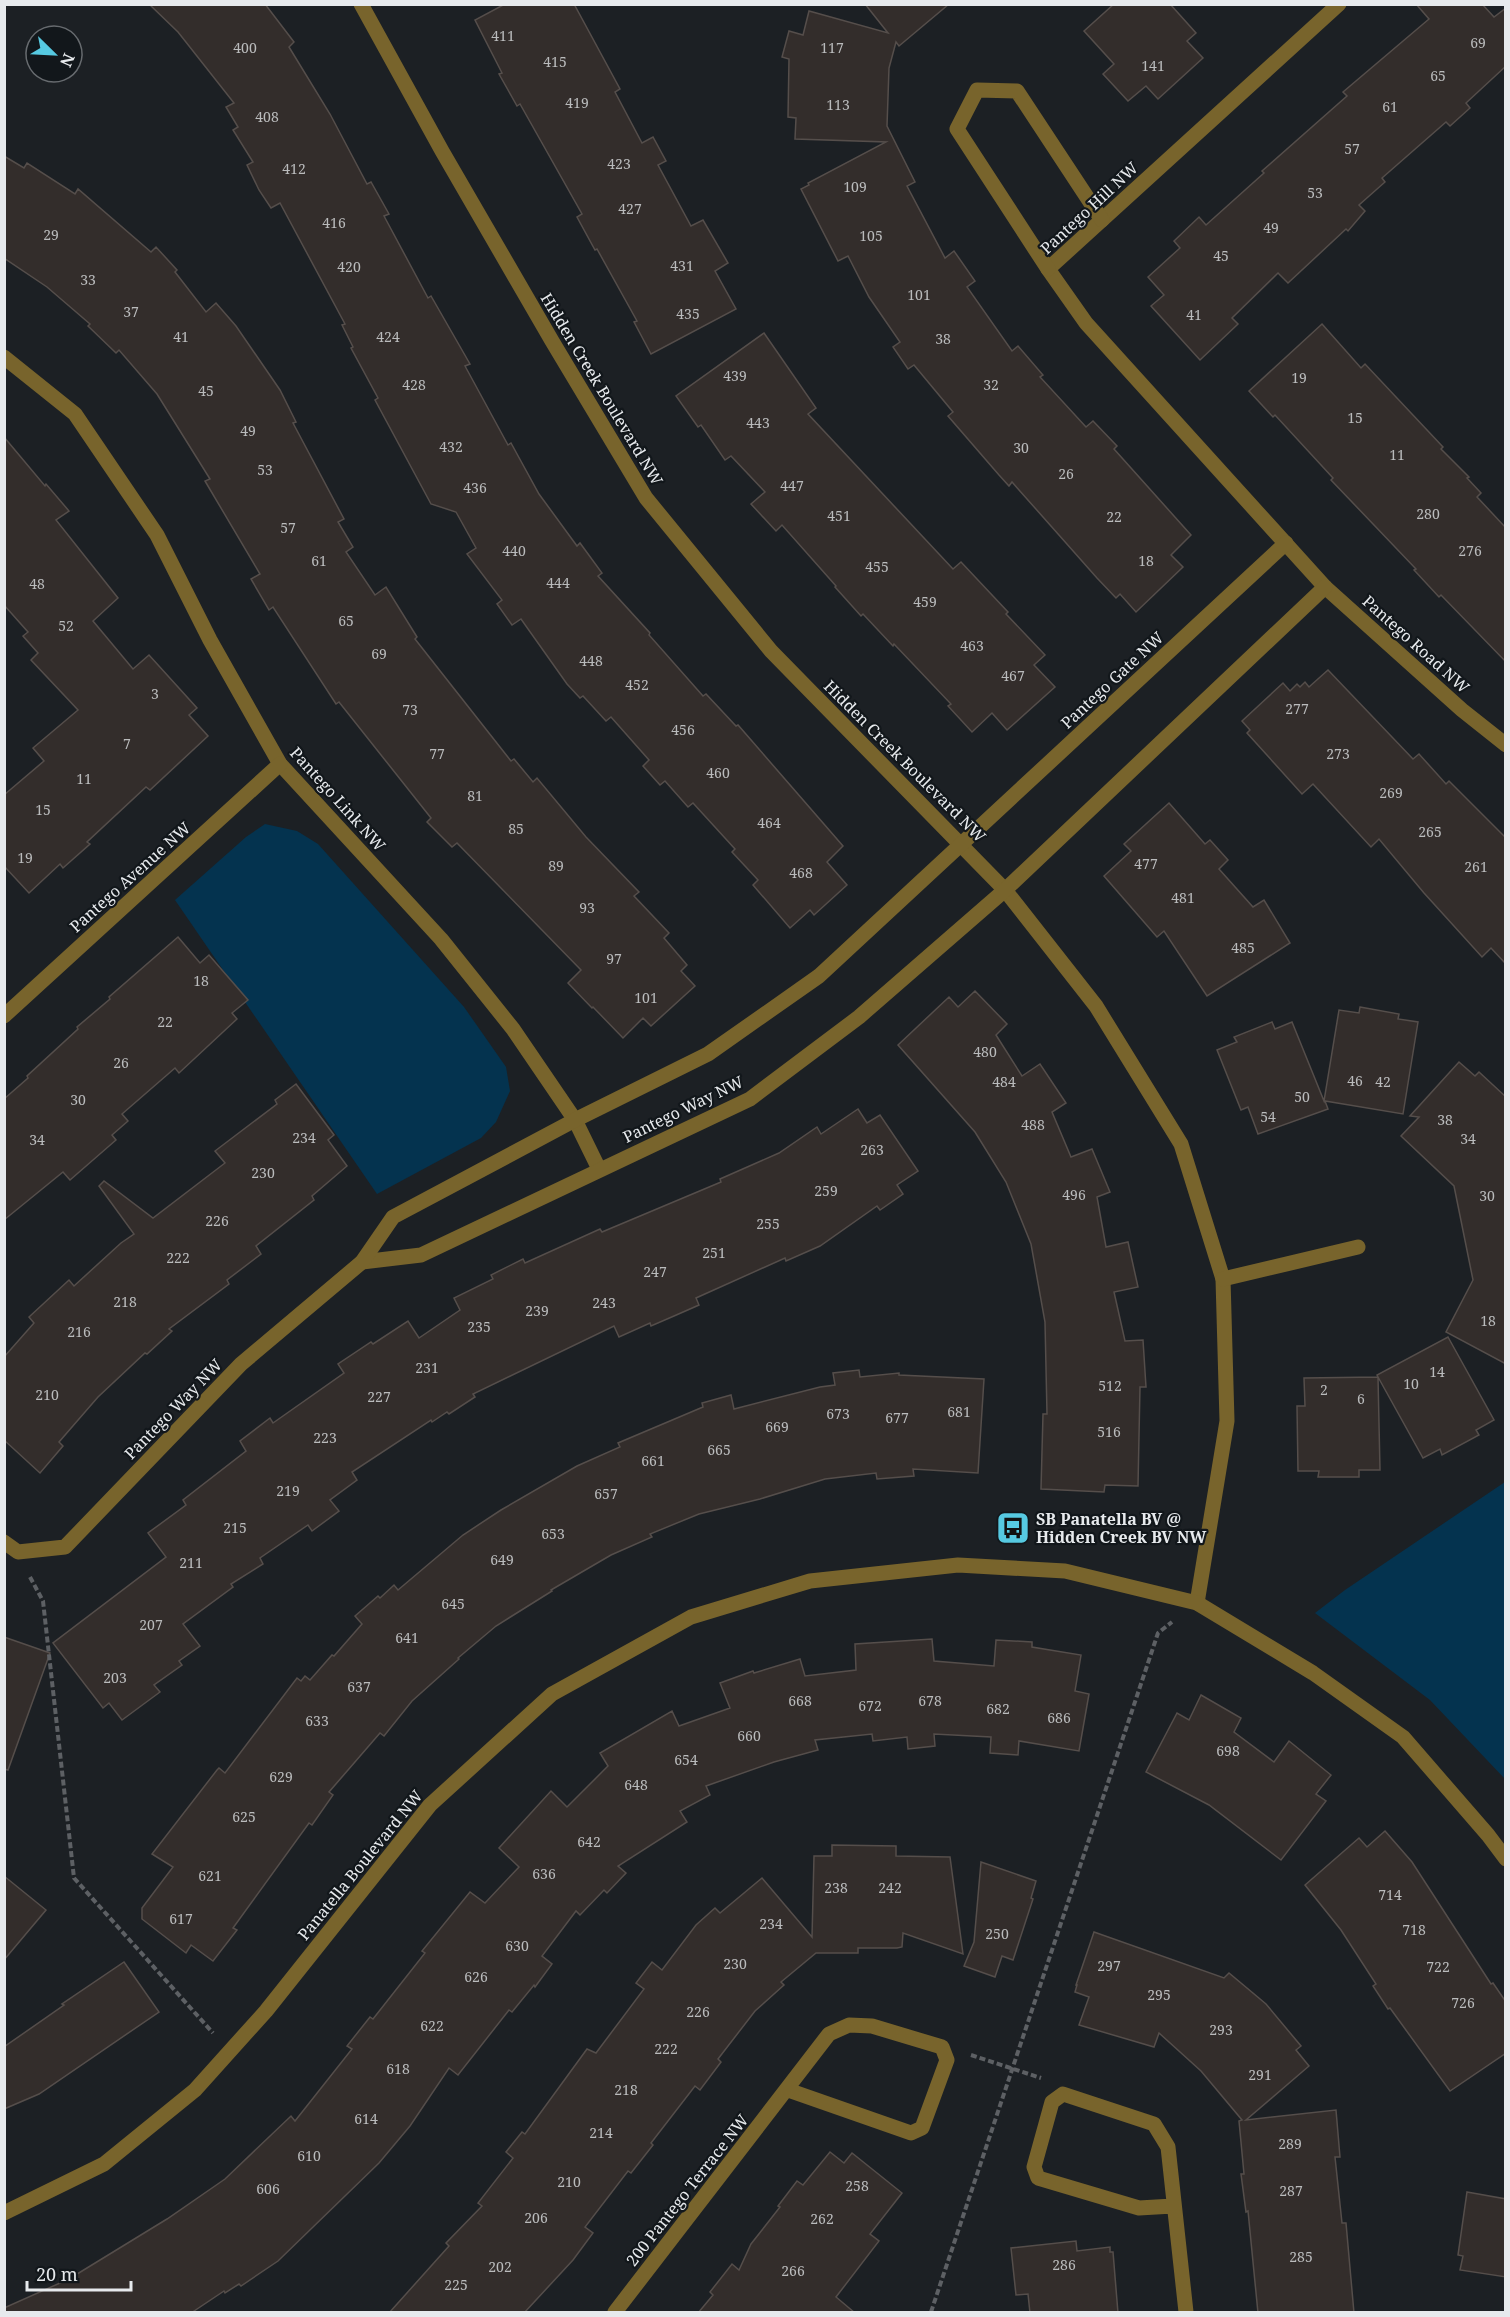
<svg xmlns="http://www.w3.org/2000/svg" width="1510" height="2317" font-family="'Noto Serif',serif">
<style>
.green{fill:#04334f}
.building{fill:#332d2b;stroke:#554e4b;stroke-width:1.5}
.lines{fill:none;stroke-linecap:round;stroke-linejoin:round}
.path{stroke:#5d6064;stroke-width:4;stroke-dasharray:6 3;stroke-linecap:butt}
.minor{stroke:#78642c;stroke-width:15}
.labels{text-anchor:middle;stroke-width:4.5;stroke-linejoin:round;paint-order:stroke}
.number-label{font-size:14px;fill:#babbbc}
.street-label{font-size:16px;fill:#e7eaed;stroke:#12171b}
.poi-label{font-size:16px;font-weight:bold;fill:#e7eaed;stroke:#12171b;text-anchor:start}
</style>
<rect width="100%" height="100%" fill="#1c2024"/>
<!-- green -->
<g class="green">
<polygon points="265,824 297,831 318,844 464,1007 506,1067 510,1091 496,1122 481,1138 377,1194 175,900 246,837"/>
<polygon points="1505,1482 1505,1779 1430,1700 1315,1613 1345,1590"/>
</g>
<!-- building -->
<g class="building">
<polygon points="149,4 265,4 294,42 289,47 330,114 367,184 371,182 389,214 384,216 428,298 431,296 470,364 465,366 508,445 511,443 539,494 577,546 580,543 602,573 598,576 650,633 649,635 703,696 706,694 736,726 738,725 843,846 827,862 847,885 814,915 810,910 790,928 753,885 758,880 732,852 735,849 693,803 688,807 665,781 660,785 643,766 649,760 611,717 606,721 583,696 580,698 567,684 521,619 512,625 497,604 502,600 467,554 476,548 456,512 431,504 375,400 378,398 351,348 353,347 342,325 345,324 280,203 271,208 259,190 247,165 253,162 233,130 238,127 226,107 234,103 178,32"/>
<polygon points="505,4 574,4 620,89 615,92 642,143 653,137 666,161 658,165 691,226 703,220 728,263 715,271 736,309 651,354 634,322 637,321 597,249 595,250 577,217 582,214 520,104 517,106 499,74 502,73 475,20"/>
<polygon points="865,4 949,4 899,46 896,42 889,68 887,126 915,182 907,186 945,258 954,251 975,281 967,287 1012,351 1018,346 1043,375 1040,377 1086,427 1093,421 1117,446 1114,449 1191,535 1171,555 1183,567 1136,612 1120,594 1116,598 1097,578 1012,482 1009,486 999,475 948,416 953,412 914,365 908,369 893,347 900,342 869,297 848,256 838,261 801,189 809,185 808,183 886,142 795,139 796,118 788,117 789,59 782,57 789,31 803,35 809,11 888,33"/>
<polygon points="1114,4 1170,4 1196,33 1187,41 1203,58 1158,99 1146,86 1128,101 1103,74 1114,64 1084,31"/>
<polygon points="1416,4 1482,4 1494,17 1506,8 1506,66 1466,103 1470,108 1450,126 1446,122 1382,178 1385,182 1359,205 1365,211 1348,231 1346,229 1288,283 1278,273 1232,318 1238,324 1200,360 1151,306 1164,295 1148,277 1180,248 1174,241 1199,217 1206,225 1264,173 1262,171 1347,96 1343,92 1429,19"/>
<polygon points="4,156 24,168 27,163 75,194 78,189 151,252 156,247 177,270 175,272 206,312 216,303 236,326 280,390 296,422 293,423 344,519 338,522 353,547 346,552 375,595 386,587 417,637 415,639 511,761 514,759 533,782 537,778 586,837 639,892 634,896 669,933 664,938 687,965 681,971 695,986 651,1026 643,1018 623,1038 593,1007 592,1008 568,983 581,970 457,843 452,847 427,822 431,818 339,702 336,704 273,607 269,610 251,579 260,574 205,481 210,479 157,394 119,350 116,353 88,326 90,324 47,287 4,258"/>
<polygon points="1322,324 1361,368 1365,364 1443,447 1441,449 1469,477 1467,478 1481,493 1477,497 1506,528 1506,662 1441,595 1439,597 1414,570 1416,569 1331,480 1333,478 1275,415 1273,417 1249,391"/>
<polygon points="764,333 816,408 808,414 953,569 961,562 1008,612 1006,614 1045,655 1034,665 1055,687 1007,730 992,713 972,732 948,706 951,704 894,644 893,646 863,614 861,616 835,587 836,586 782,525 776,531 751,504 765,492 731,456 725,460 701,425 698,427 676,396"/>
<polygon points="4,437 45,486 46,484 69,511 56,520 118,598 93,621 133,669 149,655 197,708 189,715 208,736 150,790 146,787 87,842 90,844 63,868 60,864 29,893 4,866 4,795 44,761 33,748 78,710 31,660 38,653 23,636 28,632 4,605"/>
<polygon points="1328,670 1413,759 1419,754 1446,784 1449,781 1506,838 1506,964 1491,948 1482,957 1424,893 1379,839 1371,847 1313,784 1302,794 1247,733 1250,730 1242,721 1283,683 1290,691 1297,684 1300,687 1305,682 1309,687"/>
<polygon points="1169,803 1205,844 1210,840 1228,860 1219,869 1253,907 1264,900 1290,943 1207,996 1164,931 1157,937 1104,876 1131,851 1124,844"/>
<polygon points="178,937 200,963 209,955 248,1000 232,1013 237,1019 179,1073 175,1068 122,1114 128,1121 112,1135 116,1140 70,1180 63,1172 4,1220 4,1099 28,1078 27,1076 78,1029 77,1027 110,999 109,997"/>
<polygon points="975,991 1007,1024 996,1035 1022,1076 1040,1064 1066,1103 1052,1112 1071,1157 1092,1149 1110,1192 1097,1197 1106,1247 1128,1242 1138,1287 1114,1292 1125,1341 1143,1340 1146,1387 1140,1387 1138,1486 1105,1485 1104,1492 1041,1489 1043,1414 1047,1414 1045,1322 1031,1244 1006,1182 975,1132 898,1045 949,997 958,1007"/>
<polygon points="1360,1007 1399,1014 1398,1019 1418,1022 1403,1114 1325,1101 1328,1109 1258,1134 1248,1107 1241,1110 1217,1050 1237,1042 1234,1037 1272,1022 1275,1029 1292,1022 1324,1101 1339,1010 1359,1013"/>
<polygon points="1459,1062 1475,1076 1479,1072 1506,1097 1506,1364 1446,1332 1473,1280 1454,1186 1401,1136 1419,1117 1410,1116"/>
<polygon points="296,1084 334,1135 328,1140 347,1166 312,1196 314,1200 256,1246 261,1254 227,1280 229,1284 169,1329 172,1331 147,1354 145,1353 98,1397 59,1442 63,1446 40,1473 4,1440 4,1357 34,1323 29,1317 69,1280 74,1286 121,1243 134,1234 99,1186 104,1181 153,1218 225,1163 215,1151 277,1104 275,1100"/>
<polygon points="858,1109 867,1123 880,1115 918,1171 897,1185 903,1194 880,1210 877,1206 820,1246 786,1261 785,1258 696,1298 699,1305 674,1316 651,1326 650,1323 619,1337 614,1326 473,1394 475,1397 449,1414 447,1412 432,1422 431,1420 352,1472 357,1480 330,1500 339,1511 312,1531 308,1525 260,1558 263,1564 231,1584 233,1587 183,1624 200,1646 179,1661 182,1665 154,1685 160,1692 122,1720 109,1703 103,1708 53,1643 166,1557 148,1533 186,1505 183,1500 246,1451 240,1441 270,1418 273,1423 344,1373 338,1364 371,1342 373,1344 408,1321 419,1338 460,1310 454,1298 493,1279 491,1275 523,1259 525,1263 600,1229 602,1232 721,1182 720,1179 779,1153 817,1127 821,1134"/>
<polygon points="1448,1337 1494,1420 1476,1430 1479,1435 1442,1455 1440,1449 1423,1458 1378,1377 1380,1470 1359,1470 1359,1477 1318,1477 1319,1471 1298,1471 1297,1406 1305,1406 1304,1378 1378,1377 1377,1375"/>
<polygon points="859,1370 860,1377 899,1373 899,1375 984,1379 978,1473 913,1469 914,1476 877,1479 876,1473 825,1479 760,1499 699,1514 650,1534 652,1537 611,1555 551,1590 552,1591 496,1626 458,1658 459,1659 412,1701 384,1736 380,1733 329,1792 333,1795 312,1825 309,1823 233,1928 237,1930 213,1961 191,1945 186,1953 142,1919 142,1908 173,1867 152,1854 217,1770 219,1768 225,1773 297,1678 301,1681 305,1676 310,1680 332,1655 334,1656 362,1624 355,1616 378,1596 380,1598 394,1585 398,1590 463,1535 501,1510 577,1466 620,1447 618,1443 703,1407 702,1403 731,1395 734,1409 820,1387 835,1385 833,1373"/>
<polygon points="4,1637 50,1653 8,1770 4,1769"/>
<polygon points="932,1639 934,1661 994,1666 996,1640 1032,1642 1032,1647 1081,1655 1075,1691 1089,1694 1079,1751 1019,1741 1018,1755 990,1753 991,1737 934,1734 935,1746 908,1749 907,1737 873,1741 872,1734 815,1740 818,1750 774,1762 706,1786 710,1795 680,1811 687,1822 618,1866 626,1873 607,1893 604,1890 580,1915 576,1911 542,1956 552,1964 535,1987 534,1985 512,2012 509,2010 458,2075 449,2068 410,2126 379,2163 278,2261 241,2286 239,2284 225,2293 224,2291 191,2313 4,2313 4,2308 69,2279 167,2219 225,2179 291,2116 295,2121 352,2049 347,2046 370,2017 373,2019 425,1953 422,1951 470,1892 485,1903 519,1867 499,1848 551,1791 567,1807 608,1766 600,1753 672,1711 679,1726 730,1708 720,1683 753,1671 754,1673 800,1659 805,1676 856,1670 855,1644"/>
<polygon points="1201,1695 1241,1718 1234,1732 1274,1762 1289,1741 1331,1775 1316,1794 1326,1801 1281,1860 1209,1805 1146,1772 1177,1713 1189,1720"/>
<polygon points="1385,1831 1412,1862 1491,1984 1493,1983 1506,2002 1506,2053 1450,2091 1390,2008 1388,2009 1373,1986 1376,1984 1341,1930 1305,1885 1359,1838 1367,1847"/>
<polygon points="832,1845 896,1846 896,1856 950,1857 963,1954 903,1933 902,1947 897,1948 858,1948 858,1953 816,1953 781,1982 784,1985 755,2011 718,2059 721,2062 700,2090 695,2086 651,2143 653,2145 631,2173 628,2171 585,2227 593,2233 573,2260 524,2313 389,2313 449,2246 446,2243 482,2206 478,2203 513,2158 506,2152 522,2132 525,2134 587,2049 596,2053 644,1989 636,1983 652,1962 662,1970 696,1925 715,1908 720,1913 762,1878 812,1937 814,1856 832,1856"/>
<polygon points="981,1862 1036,1881 1031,1898 1033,1899 1013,1960 1002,1956 995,1977 964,1966 974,1942"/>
<polygon points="4,1876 46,1910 4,1960"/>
<polygon points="1094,1932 1224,1978 1229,1973 1266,2004 1301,2046 1296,2050 1309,2066 1246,2120 1336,2110 1340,2157 1335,2157 1342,2223 1346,2223 1354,2313 1258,2313 1248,2211 1246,2212 1241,2174 1244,2174 1239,2121 1242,2120 1201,2071 1159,2033 1154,2047 1079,2025 1089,1997 1075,1992 1077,1985 1076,1985"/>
<polygon points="124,1962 159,2012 39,2094 4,2109 4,2047 64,2005 62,2004"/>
<polygon points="830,2152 844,2163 852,2153 902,2193 870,2234 879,2241 836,2297 855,2313 698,2313 713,2295 710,2292 732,2264 739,2270 751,2244 780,2207 778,2206 797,2181 803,2185"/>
<polygon points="1467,2192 1506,2199 1506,2277 1460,2270 1463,2256 1458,2255"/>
<polygon points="1076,2241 1077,2251 1110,2247 1110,2252 1113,2252 1118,2313 1030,2313 1028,2294 1016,2295 1011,2248"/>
</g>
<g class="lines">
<!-- path -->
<g class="path">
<polyline points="30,1577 43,1601 74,1878 213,2033"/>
<polyline points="971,2055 1041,2078"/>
<polyline points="931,2312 1158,1633 1172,1622"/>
</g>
<!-- minor -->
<g class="minor">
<polyline points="361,4 442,151 552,341 646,498 771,651 1005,890 1096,1006 1181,1144 1223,1279 1227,1421 1197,1603"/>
<polyline points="1339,4 1048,269 1086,323 1325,587 1462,710 1506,745"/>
<polyline points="1048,269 957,129 977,90 1017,91 1102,220"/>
<polyline points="4,357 75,414 157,535 210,640 280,764 441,939 513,1029 575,1120 599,1169"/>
<polyline points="4,1016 280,764"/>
<polyline points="362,1262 421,1255 750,1099 859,1017 1005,890 1325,587"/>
<polyline points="1223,1279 1358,1247"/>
<polyline points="4,1542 18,1552 65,1547 241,1364 362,1262 393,1217 575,1120 708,1054 819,976 1286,543"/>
<polyline points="1173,2206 1139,2208 1038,2178 1034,2167 1052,2102 1063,2094 1154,2124 1168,2147 1186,2312"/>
<polyline points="4,2213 104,2164 195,2090 266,2011 430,1805 552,1694 691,1617 810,1581 958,1565 1065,1571 1197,1603 1313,1673 1403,1737 1488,1835 1506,1859"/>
<polyline points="615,2312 829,2034 849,2025 872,2026 942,2047 947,2060 922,2128 911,2133 788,2090"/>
</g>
</g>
<!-- icons -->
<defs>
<g id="bus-square" transform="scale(1.725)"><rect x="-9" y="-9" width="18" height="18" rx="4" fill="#56c9e1" stroke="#12171b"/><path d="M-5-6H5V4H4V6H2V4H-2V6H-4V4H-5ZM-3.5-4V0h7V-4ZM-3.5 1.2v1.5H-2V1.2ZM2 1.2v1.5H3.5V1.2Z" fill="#111"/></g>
</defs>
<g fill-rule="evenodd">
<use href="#bus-square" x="1013" y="1528"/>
</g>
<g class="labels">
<!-- number labels -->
<g class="number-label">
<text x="503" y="41">411</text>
<text x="1478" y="48">69</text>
<text x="245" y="53">400</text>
<text x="832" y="53">117</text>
<text x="555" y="67">415</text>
<text x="1153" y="71">141</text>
<text x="1438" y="81">65</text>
<text x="577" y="108">419</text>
<text x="838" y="110">113</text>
<text x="1390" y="112">61</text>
<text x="267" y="122">408</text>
<text x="1352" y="154">57</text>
<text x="619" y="169">423</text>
<text x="294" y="174">412</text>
<text x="855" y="192">109</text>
<text x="1315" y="198">53</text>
<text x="630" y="214">427</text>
<text x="334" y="228">416</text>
<text x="1271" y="233">49</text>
<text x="51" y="240">29</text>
<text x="871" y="241">105</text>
<text x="1221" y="261">45</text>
<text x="682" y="271">431</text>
<text x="349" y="272">420</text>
<text x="88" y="285">33</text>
<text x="919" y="300">101</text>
<text x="131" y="317">37</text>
<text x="688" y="319">435</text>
<text x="1194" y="320">41</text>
<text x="181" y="342">41</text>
<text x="388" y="342">424</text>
<text x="943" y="344">38</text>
<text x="735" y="381">439</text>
<text x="1299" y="383">19</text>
<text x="414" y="390">428</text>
<text x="991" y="390">32</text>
<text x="206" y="396">45</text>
<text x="1355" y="423">15</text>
<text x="758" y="428">443</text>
<text x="248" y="436">49</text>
<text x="451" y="452">432</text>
<text x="1021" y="453">30</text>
<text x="1397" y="460">11</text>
<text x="265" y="475">53</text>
<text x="1066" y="479">26</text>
<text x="792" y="491">447</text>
<text x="475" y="493">436</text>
<text x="1428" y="519">280</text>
<text x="839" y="521">451</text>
<text x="1114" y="522">22</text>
<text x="288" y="533">57</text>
<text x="514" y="556">440</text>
<text x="1470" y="556">276</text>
<text x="319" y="566">61</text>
<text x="1146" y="566">18</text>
<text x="877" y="572">455</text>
<text x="558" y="588">444</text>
<text x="37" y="589">48</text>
<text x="925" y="607">459</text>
<text x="346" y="626">65</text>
<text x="66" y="631">52</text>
<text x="972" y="651">463</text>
<text x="379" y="659">69</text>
<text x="591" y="666">448</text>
<text x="1013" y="681">467</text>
<text x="637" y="690">452</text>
<text x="155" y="699">3</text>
<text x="1297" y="714">277</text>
<text x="410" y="715">73</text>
<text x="683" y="735">456</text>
<text x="127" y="749">7</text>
<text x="437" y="759">77</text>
<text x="1338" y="759">273</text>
<text x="718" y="778">460</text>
<text x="84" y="784">11</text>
<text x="1391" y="798">269</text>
<text x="475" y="801">81</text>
<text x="43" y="815">15</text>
<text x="769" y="828">464</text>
<text x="516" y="834">85</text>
<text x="1430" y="837">265</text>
<text x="25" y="863">19</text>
<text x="1146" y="869">477</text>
<text x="556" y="871">89</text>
<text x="1476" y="872">261</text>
<text x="801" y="878">468</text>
<text x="1183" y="903">481</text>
<text x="587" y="913">93</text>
<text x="1243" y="953">485</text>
<text x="614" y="964">97</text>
<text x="201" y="986">18</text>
<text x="646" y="1003">101</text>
<text x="165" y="1027">22</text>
<text x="985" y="1057">480</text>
<text x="121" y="1068">26</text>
<text x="1355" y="1086">46</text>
<text x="1004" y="1087">484</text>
<text x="1383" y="1087">42</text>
<text x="1302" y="1102">50</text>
<text x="78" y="1105">30</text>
<text x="1268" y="1122">54</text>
<text x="1445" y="1125">38</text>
<text x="1033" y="1130">488</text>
<text x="304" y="1143">234</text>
<text x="1468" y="1144">34</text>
<text x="37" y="1145">34</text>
<text x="872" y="1155">263</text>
<text x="263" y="1178">230</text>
<text x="826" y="1196">259</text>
<text x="1074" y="1200">496</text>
<text x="1487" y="1201">30</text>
<text x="217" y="1226">226</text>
<text x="768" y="1229">255</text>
<text x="714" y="1258">251</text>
<text x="178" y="1263">222</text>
<text x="655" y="1277">247</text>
<text x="125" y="1307">218</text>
<text x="604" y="1308">243</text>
<text x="537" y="1316">239</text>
<text x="1488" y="1326">18</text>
<text x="479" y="1332">235</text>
<text x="79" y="1337">216</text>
<text x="427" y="1373">231</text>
<text x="1437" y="1377">14</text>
<text x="1411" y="1389">10</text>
<text x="1110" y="1391">512</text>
<text x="1324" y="1395">2</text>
<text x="47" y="1400">210</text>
<text x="379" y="1402">227</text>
<text x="1361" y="1404">6</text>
<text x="959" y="1417">681</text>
<text x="838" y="1419">673</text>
<text x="897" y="1423">677</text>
<text x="777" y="1432">669</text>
<text x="1109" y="1437">516</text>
<text x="325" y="1443">223</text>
<text x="719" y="1455">665</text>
<text x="653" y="1466">661</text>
<text x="288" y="1496">219</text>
<text x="606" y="1499">657</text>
<text x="235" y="1533">215</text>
<text x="553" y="1539">653</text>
<text x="502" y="1565">649</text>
<text x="191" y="1568">211</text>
<text x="453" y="1609">645</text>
<text x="151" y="1630">207</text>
<text x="407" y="1643">641</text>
<text x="115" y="1683">203</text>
<text x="359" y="1692">637</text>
<text x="800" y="1706">668</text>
<text x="930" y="1706">678</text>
<text x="870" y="1711">672</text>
<text x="998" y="1714">682</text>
<text x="1059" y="1723">686</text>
<text x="317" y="1726">633</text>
<text x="749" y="1741">660</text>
<text x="1228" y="1756">698</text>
<text x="686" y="1765">654</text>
<text x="281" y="1782">629</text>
<text x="636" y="1790">648</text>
<text x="244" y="1822">625</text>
<text x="589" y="1847">642</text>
<text x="544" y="1879">636</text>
<text x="210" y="1881">621</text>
<text x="836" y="1893">238</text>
<text x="890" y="1893">242</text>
<text x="1390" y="1900">714</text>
<text x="181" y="1924">617</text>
<text x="771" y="1929">234</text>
<text x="1414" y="1935">718</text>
<text x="997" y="1939">250</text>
<text x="517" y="1951">630</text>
<text x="735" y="1969">230</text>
<text x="1109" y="1971">297</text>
<text x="1438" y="1972">722</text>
<text x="476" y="1982">626</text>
<text x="1159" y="2000">295</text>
<text x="1463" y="2008">726</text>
<text x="698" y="2017">226</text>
<text x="432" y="2031">622</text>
<text x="1221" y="2035">293</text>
<text x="666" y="2054">222</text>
<text x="398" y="2074">618</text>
<text x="1260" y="2080">291</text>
<text x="626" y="2095">218</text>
<text x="366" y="2124">614</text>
<text x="601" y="2138">214</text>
<text x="1290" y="2149">289</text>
<text x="309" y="2161">610</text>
<text x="569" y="2187">210</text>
<text x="857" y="2191">258</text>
<text x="268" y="2194">606</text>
<text x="1291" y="2196">287</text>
<text x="536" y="2223">206</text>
<text x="822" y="2224">262</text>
<text x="1301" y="2262">285</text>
<text x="1064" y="2270">286</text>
<text x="500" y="2272">202</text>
<text x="793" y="2276">266</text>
<text x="456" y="2290">225</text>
</g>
<!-- street labels -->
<g class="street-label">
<text transform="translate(1089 208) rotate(-43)" y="6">Pantego Hill NW</text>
<text transform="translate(602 389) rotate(59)" y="6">Hidden Creek Boulevard NW</text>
<text transform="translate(1416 644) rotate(42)" y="6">Pantego Road NW</text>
<text transform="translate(1112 680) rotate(-43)" y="6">Pantego Gate NW</text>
<text transform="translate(905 761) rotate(45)" y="6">Hidden Creek Boulevard NW</text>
<text transform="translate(338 799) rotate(48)" y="6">Pantego Link NW</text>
<text transform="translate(130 877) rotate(-42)" y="6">Pantego Avenue NW</text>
<text transform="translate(683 1109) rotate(-26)" y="6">Pantego Way NW</text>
<text transform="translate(173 1409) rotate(-46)" y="6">Pantego Way NW</text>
<text transform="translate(360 1865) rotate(-51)" y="6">Panatella Boulevard NW</text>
<text transform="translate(687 2190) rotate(-52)" y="6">200 Pantego Terrace NW</text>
</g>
<!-- poi labels -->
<g class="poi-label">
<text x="1036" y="1525">SB Panatella BV @<tspan x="1036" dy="18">Hidden Creek BV NW</tspan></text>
</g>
</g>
<!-- border -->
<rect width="1510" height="2317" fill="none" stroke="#e7eaed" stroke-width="12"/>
<!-- north arrow -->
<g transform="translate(54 54) rotate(114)"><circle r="28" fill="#12171b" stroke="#676b6f" stroke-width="1.5"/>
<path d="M0-4.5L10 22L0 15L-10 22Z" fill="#56c9e1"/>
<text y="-9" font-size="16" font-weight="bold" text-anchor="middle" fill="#e7eaed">N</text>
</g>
<!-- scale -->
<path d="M27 2281v9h104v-9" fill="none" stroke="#e7eaed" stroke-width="3"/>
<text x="36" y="2281" font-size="18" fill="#e7eaed" stroke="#12171b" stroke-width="4.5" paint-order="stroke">20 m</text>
</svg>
